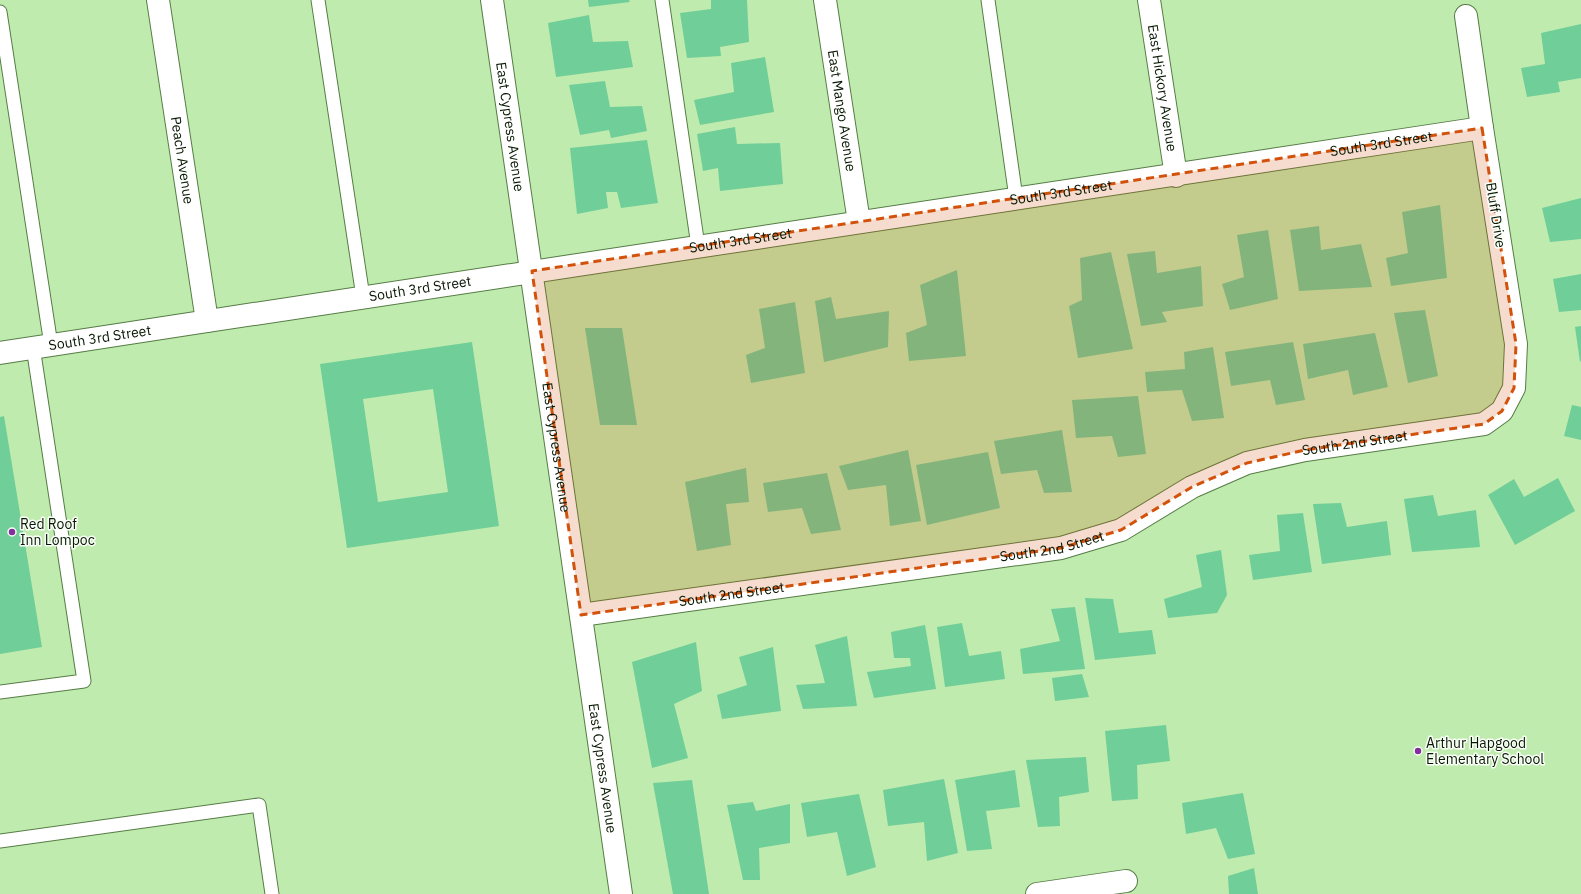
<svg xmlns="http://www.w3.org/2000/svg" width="1581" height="894" font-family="'IBM Plex Sans',sans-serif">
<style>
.building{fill:#70ce98;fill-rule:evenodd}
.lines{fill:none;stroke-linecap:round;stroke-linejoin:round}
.service-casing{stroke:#557c45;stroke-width:15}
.minor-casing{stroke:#557c45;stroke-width:24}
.tertiary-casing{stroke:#557c45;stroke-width:24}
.service{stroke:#fff;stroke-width:13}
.minor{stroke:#fff;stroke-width:22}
.tertiary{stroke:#fff;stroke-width:22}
.marked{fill:#d2520b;fill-opacity:0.2;stroke:#d2520b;stroke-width:3;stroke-dasharray:8 5;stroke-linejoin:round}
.poi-dot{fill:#832f9e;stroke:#fafff9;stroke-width:1.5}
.labels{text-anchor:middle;stroke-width:3;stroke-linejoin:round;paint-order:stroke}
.street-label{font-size:14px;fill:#091803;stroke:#fafff9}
.poi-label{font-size:14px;fill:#091803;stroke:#fafff9;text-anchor:start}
</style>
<rect width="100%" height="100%" fill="#c0ebae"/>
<!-- building -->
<g class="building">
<polygon points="588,0 629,0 630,2 589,7"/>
<polygon points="711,0 747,0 749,42 720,47 721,56 687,58 680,13 711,9"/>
<polygon points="589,15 593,42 628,41 633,67 556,77 548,23"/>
<polygon points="1581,24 1581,78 1558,82 1560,92 1527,97 1521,68 1545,64 1541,33"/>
<polygon points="765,57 774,112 700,125 694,100 734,92 731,63"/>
<polygon points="605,81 610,107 642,106 647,131 611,138 609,130 580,135 569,85"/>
<polygon points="735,127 737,144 780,143 783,184 720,191 718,168 703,171 697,134"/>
<polygon points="647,140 658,203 621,208 617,192 606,192 608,208 577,214 570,148"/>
<polygon points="1581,198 1581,239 1550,242 1542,208"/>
<polygon points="1440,205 1447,278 1391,286 1386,258 1408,253 1402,212"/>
<polygon points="1319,226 1321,250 1361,244 1372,287 1299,291 1290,230"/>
<polygon points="1268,230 1278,299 1230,310 1222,284 1244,277 1237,235"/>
<polygon points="1155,251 1157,273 1201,266 1203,306 1162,312 1167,322 1141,326 1127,254"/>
<polygon points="1111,252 1133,349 1078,358 1069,306 1082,300 1080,258"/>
<polygon points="957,270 966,356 909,361 906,333 927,325 920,285"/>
<polygon points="1581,274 1581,310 1559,312 1553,279"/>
<polygon points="831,297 836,319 889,311 888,347 824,362 815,301"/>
<polygon points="795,302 805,373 751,383 746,355 765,348 759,309"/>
<polygon points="1425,310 1438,376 1408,383 1394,313"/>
<polygon points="1581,326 1581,361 1580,362 1575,327"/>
<polygon points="585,328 622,328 637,425 600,425"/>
<polygon points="1375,333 1388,387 1353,395 1348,370 1308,379 1303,344"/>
<path d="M 472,342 L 499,526 L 347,548 L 320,364 ZM 433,389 L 448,492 L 378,502 L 363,399 Z"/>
<polygon points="1293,342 1305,400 1276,405 1270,380 1231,386 1225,352"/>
<polygon points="1213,347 1224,418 1192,421 1182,390 1147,392 1145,372 1185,369 1184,352"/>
<polygon points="1138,396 1146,454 1118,457 1112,436 1076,438 1072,400"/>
<polygon points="1572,405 1581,407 1581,440 1564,436"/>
<polygon points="4,416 42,647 0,654 0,417"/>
<polygon points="1062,430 1072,492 1044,493 1037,470 1001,474 994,441"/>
<polygon points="908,450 921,521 890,526 886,485 848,490 839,466"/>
<polygon points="988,452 1000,508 927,525 916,465"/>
<polygon points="746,468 749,502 726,504 731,545 697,551 685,482"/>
<polygon points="827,473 841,530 811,534 802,508 768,512 763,483"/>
<polygon points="1558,478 1575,511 1515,545 1488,495 1514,479 1524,497"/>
<polygon points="1433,495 1438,516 1476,510 1480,547 1412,552 1404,499"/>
<polygon points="1341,503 1347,527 1387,521 1391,555 1322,564 1313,504"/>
<polygon points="1303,513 1312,572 1253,580 1249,555 1280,551 1277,515"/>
<polygon points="1221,550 1227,595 1217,613 1168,618 1164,599 1202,587 1196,555"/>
<polygon points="1085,598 1113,599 1119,633 1152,630 1156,654 1095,660"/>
<polygon points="1075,607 1085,669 1023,674 1020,649 1060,641 1051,609"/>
<polygon points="962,623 969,656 1001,651 1005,679 945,687 937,627"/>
<polygon points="925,625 936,689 874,698 867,672 911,666 910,658 894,658 891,632"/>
<polygon points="847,636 857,706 803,709 796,685 825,683 815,645"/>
<polygon points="696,642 702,691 674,704 688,758 652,768 632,662"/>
<polygon points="773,647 781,711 722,719 717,695 747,685 739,657"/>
<polygon points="1082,674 1089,697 1055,701 1052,678"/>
<polygon points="1166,725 1170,761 1137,765 1138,799 1112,801 1105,731"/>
<polygon points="1086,757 1089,792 1059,797 1060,826 1038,827 1026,760"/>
<polygon points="1015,770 1020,807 986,811 992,849 967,851 955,780"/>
<polygon points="944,779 958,853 927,861 924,822 888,826 883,790"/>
<polygon points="692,780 709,894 673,894 653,783"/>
<polygon points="1243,793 1255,854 1228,859 1216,828 1186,834 1182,803"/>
<polygon points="859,794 876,867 847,876 837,832 807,837 801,803"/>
<polygon points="753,802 756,811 790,804 790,843 759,848 760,880 743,880 727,805"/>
<polygon points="1254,868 1258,894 1229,894 1228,876"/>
</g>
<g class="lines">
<!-- service casing -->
<g class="service-casing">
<g id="service">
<polyline points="318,0 363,297"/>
<polyline points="662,0 698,246"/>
<polyline points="988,0 1016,198"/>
<polyline points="0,12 51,345"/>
<polyline points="0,692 84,681 33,347"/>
<polyline points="0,841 259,805 272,894"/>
</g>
</g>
<!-- minor casing -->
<g class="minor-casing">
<g id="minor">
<path id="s1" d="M 158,0 L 207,321"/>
<path id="s2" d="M 825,0 L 859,222"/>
<path id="s3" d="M 1149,0 L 1176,176"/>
<path id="s4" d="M 0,353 C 69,342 139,332 208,321 C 633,255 1058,194 1482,128"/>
<path id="s5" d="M 581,615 L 1061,548 L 1121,530 L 1192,487 L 1247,463 L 1305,450 L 1484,424 L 1502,411 L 1514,388 L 1516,344 L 1482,128 L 1466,16"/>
<polyline points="1037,894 1126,881"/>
</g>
</g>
<!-- tertiary casing -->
<g class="tertiary-casing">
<g id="tertiary">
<path id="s6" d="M 492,0 L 621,894"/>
</g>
</g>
<!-- service -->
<use href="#service" class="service"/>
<!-- minor -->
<use href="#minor" class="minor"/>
<!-- tertiary -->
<use href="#tertiary" class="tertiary"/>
</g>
<!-- marked area -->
<path class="marked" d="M 1482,128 L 1516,344 L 1514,388 L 1502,411 L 1484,424 L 1305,450 L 1247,463 L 1192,487 L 1121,530 L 1061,548 L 581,615 L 532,271 Z"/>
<!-- markers -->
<g class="poi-dot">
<circle cx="12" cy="532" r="4"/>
<circle cx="1418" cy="751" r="4"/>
</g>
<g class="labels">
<!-- street labels -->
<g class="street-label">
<text dy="5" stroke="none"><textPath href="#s3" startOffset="89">East Hickory Avenue</textPath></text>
<text dy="5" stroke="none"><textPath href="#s2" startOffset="112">East Mango Avenue</textPath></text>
<text dy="5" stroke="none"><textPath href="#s6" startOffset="128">East Cypress Avenue</textPath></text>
<text dy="5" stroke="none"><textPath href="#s4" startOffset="1397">South 3rd Street</textPath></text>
<text dy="5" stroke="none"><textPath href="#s1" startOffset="162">Peach Avenue</textPath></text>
<text dy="5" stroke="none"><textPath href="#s4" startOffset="1073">South 3rd Street</textPath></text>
<text transform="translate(1496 215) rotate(81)" y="5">Bluff Drive</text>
<text dy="5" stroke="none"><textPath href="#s4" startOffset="749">South 3rd Street</textPath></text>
<text dy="5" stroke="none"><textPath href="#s4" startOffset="425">South 3rd Street</textPath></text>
<text dy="5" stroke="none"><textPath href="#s4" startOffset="101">South 3rd Street</textPath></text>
<text dy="5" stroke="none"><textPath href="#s5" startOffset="800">South 2nd Street</textPath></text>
<text dy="5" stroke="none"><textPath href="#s6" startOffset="452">East Cypress Avenue</textPath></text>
<text dy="5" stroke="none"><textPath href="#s5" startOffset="476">South 2nd Street</textPath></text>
<text dy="5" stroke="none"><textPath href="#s5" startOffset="152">South 2nd Street</textPath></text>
<text dy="5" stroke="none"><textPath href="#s6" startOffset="776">East Cypress Avenue</textPath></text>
</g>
<!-- poi labels -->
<g class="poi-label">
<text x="20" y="529">Red Roof<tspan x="20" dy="16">Inn Lompoc</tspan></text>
<text x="1426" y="748">Arthur Hapgood<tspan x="1426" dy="16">Elementary School</tspan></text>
</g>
</g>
</svg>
